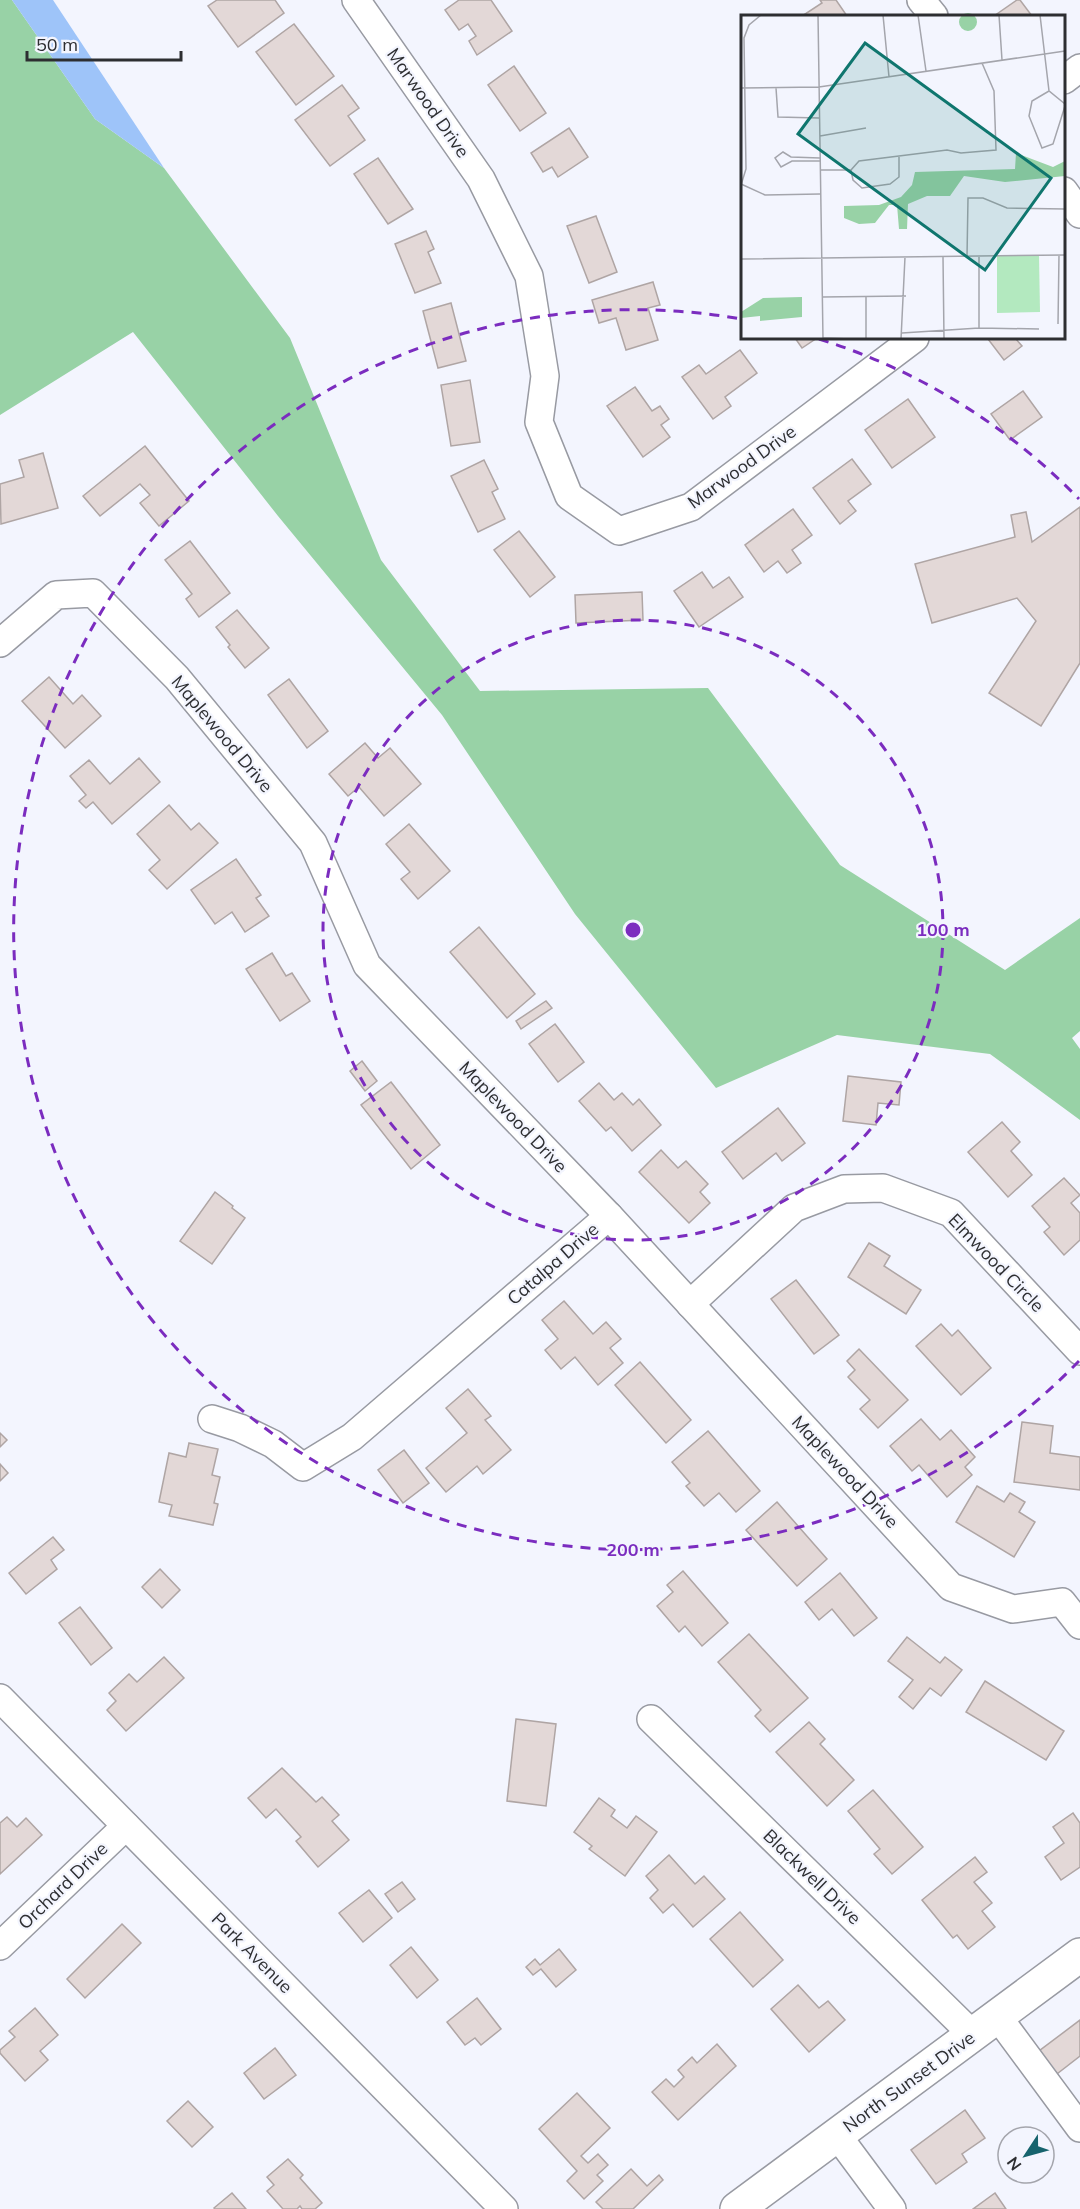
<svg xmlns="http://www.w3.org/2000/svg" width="1080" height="2209" font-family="Mulish,sans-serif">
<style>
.forest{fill:#98d2a6}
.water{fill:#9ec4f9}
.building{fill:#e3d8d7;stroke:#afa5a4;stroke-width:1.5}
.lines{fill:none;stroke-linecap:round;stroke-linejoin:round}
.minor-casing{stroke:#989aa2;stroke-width:30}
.major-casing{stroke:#989aa2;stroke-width:36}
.minor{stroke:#fff;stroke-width:27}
.major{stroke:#fff;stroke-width:33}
.ring{fill:none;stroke:#7b2cbf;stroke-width:3;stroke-dasharray:10 8}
.labels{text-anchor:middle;stroke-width:4.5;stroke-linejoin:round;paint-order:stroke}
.street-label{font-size:18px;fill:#2d2e31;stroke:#f3f5fe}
.inset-road{fill:none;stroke:#a4a5ac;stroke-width:1.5}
.view{fill:#0f766e;fill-opacity:0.15;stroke:#0f766e;stroke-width:3}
.inset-edge{fill:none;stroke:#2d2e31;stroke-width:3}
.centre{fill:#7b2cbf;stroke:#f3f5fe;stroke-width:3}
.ring-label{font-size:18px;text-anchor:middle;font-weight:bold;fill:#7b2cbf;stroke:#f3f5fe;stroke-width:4.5;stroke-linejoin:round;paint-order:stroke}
</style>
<rect width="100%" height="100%" fill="#f3f5fe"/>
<!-- forest -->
<polygon class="forest" points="0,0 12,0 95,119 164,168 290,338 381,560 480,691 708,688 840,865 1005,970 1080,918 1080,1031 1072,1038 1080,1049 1080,1120 990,1054 837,1035 716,1088 575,914 442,715 278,516 133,332 0,415"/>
<!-- water -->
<polygon class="water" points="12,0 53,0 164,168 95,119"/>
<!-- building -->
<g class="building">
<polygon points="217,0 275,0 284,13 238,47 208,6"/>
<polygon points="459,0 491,0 512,31 477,55 469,41 476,36 468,24 459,30 445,10"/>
<polygon points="820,0 836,0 847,16 802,16 822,3"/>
<polygon points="1017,0 1020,0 1032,16 994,16"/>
<polygon points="294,24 334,76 296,105 256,52"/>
<polygon points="514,66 546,113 520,131 488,85"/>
<polygon points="342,85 359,108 348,116 365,140 330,166 295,120"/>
<polygon points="569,128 588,157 558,177 552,167 543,172 531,153"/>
<polygon points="378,158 413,209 388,224 354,174"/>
<polygon points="596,216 617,272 589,283 567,226"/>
<polygon points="426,231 434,249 428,252 441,283 415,293 395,244"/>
<polygon points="653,282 660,305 648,308 658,340 626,350 616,318 599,323 592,300"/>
<polygon points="451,303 466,361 438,368 423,311"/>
<polygon points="795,338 817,338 802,348"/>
<polygon points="990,338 1015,338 1022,346 1004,360 988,339"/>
<polygon points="740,350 757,373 725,397 731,406 713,419 682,377 699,365 706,374"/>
<polygon points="470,380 480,442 451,446 441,385"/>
<polygon points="635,387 652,411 660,406 669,419 661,425 670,437 643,457 607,406"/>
<polygon points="1023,391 1042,417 1010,440 991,414"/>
<polygon points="908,399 935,437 892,468 865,430"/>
<polygon points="145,446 189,501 159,526 140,503 150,495 140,484 100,516 83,496"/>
<polygon points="43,453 58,508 1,524 0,484 24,477 19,460"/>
<polygon points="852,459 871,484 848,501 856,511 840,524 813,488"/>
<polygon points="484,460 498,489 492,492 505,519 478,532 451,476"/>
<polygon points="1080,507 1080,663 1041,726 989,693 1036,621 1017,598 932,623 915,564 1015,537 1011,515 1026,512 1032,542"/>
<polygon points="793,509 812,535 792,550 801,563 787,573 778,561 764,572 745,545"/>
<polygon points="519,531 555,577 530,597 494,550"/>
<polygon points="190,541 230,593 199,617 186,599 192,594 165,560"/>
<polygon points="702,572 713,588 729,577 743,597 699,627 674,591"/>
<polygon points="642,592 643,620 576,623 575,595"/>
<polygon points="237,610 269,648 245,668 228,647 230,645 216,627"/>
<polygon points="49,677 73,704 82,695 101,716 65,748 22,701"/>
<polygon points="289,679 328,731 307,748 268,695"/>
<polygon points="365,743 378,758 390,748 421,784 384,816 359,787 348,796 329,774"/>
<polygon points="139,758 160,782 112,824 93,802 86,808 79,801 86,795 70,776 89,760 110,784"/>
<polygon points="169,805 191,830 199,823 218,843 167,889 149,870 160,860 137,834"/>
<polygon points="409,824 450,871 418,899 401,879 410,872 386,844"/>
<polygon points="236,859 261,895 256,898 269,916 245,932 232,912 215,924 191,890"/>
<polygon points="479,927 535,994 507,1018 450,952"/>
<polygon points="272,953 286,976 292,973 310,1001 280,1021 246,969"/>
<polygon points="546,1001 552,1008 521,1029 516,1021"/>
<polygon points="555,1024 584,1062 558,1082 529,1044"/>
<polygon points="362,1061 377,1081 365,1091 350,1071"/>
<polygon points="848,1076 901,1082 899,1105 878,1103 876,1125 843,1121"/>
<polygon points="391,1082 440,1145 411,1169 361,1105"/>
<polygon points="599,1083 614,1100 622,1093 633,1105 639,1099 661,1125 632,1151 611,1127 606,1131 579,1101"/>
<polygon points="778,1108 805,1143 782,1161 776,1153 743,1179 722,1152"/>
<polygon points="1002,1122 1020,1142 1011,1151 1032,1175 1008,1197 968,1152"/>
<polygon points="661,1150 678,1168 686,1161 708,1184 700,1192 710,1203 689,1223 639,1172"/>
<polygon points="1064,1178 1080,1195 1071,1203 1080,1213 1080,1240 1064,1255 1044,1232 1050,1227 1032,1206"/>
<polygon points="215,1192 233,1206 232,1208 245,1218 212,1264 180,1241"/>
<polygon points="869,1243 890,1256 884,1266 921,1290 906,1314 848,1277"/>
<polygon points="796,1280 839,1335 814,1354 771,1299"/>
<polygon points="564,1301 593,1334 606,1322 621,1339 610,1348 623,1363 598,1385 575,1357 561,1369 545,1350 558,1339 542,1320"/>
<polygon points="941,1324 952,1336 958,1330 991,1368 961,1395 916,1346"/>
<polygon points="859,1349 908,1400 878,1428 860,1409 870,1400 848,1377 855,1370 847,1361"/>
<polygon points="640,1362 691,1420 666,1443 615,1385"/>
<polygon points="468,1389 491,1416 485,1420 511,1450 483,1474 477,1466 446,1492 426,1468 467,1433 446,1408"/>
<polygon points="921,1419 940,1440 951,1430 975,1457 965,1467 972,1475 947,1497 919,1465 912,1471 890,1446"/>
<polygon points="1022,1422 1053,1426 1050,1453 1080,1457 1080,1490 1014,1482"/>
<polygon points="708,1431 760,1491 736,1512 719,1493 704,1506 686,1486 690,1483 672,1462"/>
<polygon points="0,1433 7,1440 0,1447"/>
<polygon points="189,1443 218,1449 212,1475 220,1477 214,1503 218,1504 213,1525 169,1516 172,1505 159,1502 169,1453 186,1457"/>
<polygon points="404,1450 429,1483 403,1503 378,1470"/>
<polygon points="0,1464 8,1473 0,1481"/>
<polygon points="977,1486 1004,1502 1010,1493 1025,1502 1019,1512 1035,1522 1014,1557 956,1522"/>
<polygon points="777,1502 827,1559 797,1586 746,1530"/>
<polygon points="53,1537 64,1550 51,1560 57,1569 26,1594 9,1573"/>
<polygon points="160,1569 180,1590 162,1608 142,1587"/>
<polygon points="683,1571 728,1623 702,1646 685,1626 679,1632 657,1606 673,1592 667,1585"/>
<polygon points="840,1573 877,1618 854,1636 832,1609 819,1620 805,1602"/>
<polygon points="80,1607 112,1648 91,1665 59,1623"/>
<polygon points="749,1634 808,1698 770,1732 755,1716 761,1710 718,1662"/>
<polygon points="907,1637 940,1663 945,1657 962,1670 941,1696 930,1688 913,1709 899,1697 913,1680 888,1661"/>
<polygon points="164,1657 184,1678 126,1731 107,1710 116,1701 109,1693 129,1674 137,1682"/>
<polygon points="985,1681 1064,1731 1046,1760 966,1712"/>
<polygon points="516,1719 556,1724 546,1806 507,1801"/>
<polygon points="809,1722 825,1739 820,1744 854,1780 827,1806 776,1752"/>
<polygon points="282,1768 316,1802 322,1797 339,1815 332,1821 349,1840 318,1867 296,1841 301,1837 276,1809 266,1818 248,1798"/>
<polygon points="873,1790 923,1847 892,1874 874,1854 880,1849 848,1811"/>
<polygon points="599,1798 615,1810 611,1816 627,1828 636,1816 657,1832 625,1876 589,1849 592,1846 574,1832"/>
<polygon points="1073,1813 1080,1823 1080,1867 1061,1880 1045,1857 1064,1843 1053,1827"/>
<polygon points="7,1817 17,1827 26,1818 42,1835 0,1874 0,1823"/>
<polygon points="669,1855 695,1884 704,1876 725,1899 693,1927 673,1904 663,1913 650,1898 658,1890 646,1876"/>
<polygon points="975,1857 987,1872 974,1882 992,1903 982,1911 995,1927 968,1949 957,1935 953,1938 922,1900"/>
<polygon points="402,1882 415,1899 398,1912 385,1894"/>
<polygon points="369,1890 392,1918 363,1942 339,1913"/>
<polygon points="740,1912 783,1960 753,1987 710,1939"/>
<polygon points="122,1924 141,1943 85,1998 67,1979"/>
<polygon points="411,1947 438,1980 417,1998 390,1965"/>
<polygon points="559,1949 576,1970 556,1987 541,1969 533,1975 526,1967 535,1959 540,1965"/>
<polygon points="798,1985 819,2008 828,2001 845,2020 809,2052 771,2009"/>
<polygon points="477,1998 501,2029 481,2045 475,2038 465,2045 447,2022"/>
<polygon points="35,2008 58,2035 40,2051 48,2060 25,2081 0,2053 0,2050 15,2037 9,2031"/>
<polygon points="1080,2020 1080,2056 1053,2077 1035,2054"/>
<polygon points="717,2044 736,2066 678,2120 652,2092 666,2079 674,2087 684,2077 678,2070 692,2057 697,2063"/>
<polygon points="275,2048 296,2075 264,2099 244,2073"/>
<polygon points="577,2093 610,2128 581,2156 588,2163 598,2154 608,2165 597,2175 603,2181 584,2199 567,2181 577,2171 539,2129"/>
<polygon points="188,2101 213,2127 192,2147 167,2121"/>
<polygon points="965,2110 985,2138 962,2154 967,2162 936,2184 911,2150"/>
<polygon points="288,2159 303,2175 300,2178 322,2203 315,2209 302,2209 300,2206 297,2209 283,2209 267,2191 274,2185 267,2177"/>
<polygon points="631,2169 647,2186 659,2175 663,2180 633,2209 603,2209 596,2202"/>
<polygon points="232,2193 246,2209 215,2209 214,2208"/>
<polygon points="995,2193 1006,2209 973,2209"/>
</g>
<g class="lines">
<!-- minor casing -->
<g class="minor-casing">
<g id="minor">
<polyline points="356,0 481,179 529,276 545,376 539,422 569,496 619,531 691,507 915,338"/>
<polyline points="921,0 934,16"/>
<polyline points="1064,80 1080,68"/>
<polyline points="1064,191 1080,214"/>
<polyline points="0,643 56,595 93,593 177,678 313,843 367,965 609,1216 951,1587 1013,1609 1062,1602 1080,1625"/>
<polyline points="690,1304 794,1208 844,1189 883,1188 951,1213 1080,1351"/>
<polyline points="212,1419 240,1428 273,1444 303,1467 352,1437 609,1216"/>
<polyline points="0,1698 504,2209"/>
<polyline points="651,1719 973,2035"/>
<polyline points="0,1946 126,1826"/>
<polyline points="998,2017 1080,2128"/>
<polyline points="837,2135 892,2209"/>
</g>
</g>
<!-- major casing -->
<g class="major-casing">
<polyline id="major" points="737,2209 1080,1955"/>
</g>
<!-- minor -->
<use href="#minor" class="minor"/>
<!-- major -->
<use href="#major" class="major"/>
</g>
<!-- distance rings -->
<g class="ring">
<circle cx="633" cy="930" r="310"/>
<path d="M1079 1361A620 620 0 1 1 741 319M819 339A620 620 0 0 1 1079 499"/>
</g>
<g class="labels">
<!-- street labels -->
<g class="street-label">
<text transform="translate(428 103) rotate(55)" y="6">Marwood Drive</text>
<text transform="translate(742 467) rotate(-36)" y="6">Marwood Drive</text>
<text transform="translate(222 734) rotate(50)" y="6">Maplewood Drive</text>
<text transform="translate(513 1117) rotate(46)" y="6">Maplewood Drive</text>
<text transform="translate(996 1263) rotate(46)" y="6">Elmwood Circle</text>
<text transform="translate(553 1264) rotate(-41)" y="6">Catalpa Drive</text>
<text transform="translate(845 1472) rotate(47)" y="6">Maplewood Drive</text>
<text transform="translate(812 1877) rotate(44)" y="6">Blackwell Drive</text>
<text transform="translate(63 1886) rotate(-44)" y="6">Orchard Drive</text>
<text transform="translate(252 1953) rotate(45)" y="6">Park Avenue</text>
<text transform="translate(909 2082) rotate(-36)" y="6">North Sunset Drive</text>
</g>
</g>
<!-- overview -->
<g transform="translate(741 15)">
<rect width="324" height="324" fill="#f3f5fe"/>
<path d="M 298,240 L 299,297 L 256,298 L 256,241 Z" fill="#b3e9bf"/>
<path d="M218 7a9 9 0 1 1 18 0a9 9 0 1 1-18 0ZM 275,138 L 312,152 L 324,146 L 324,161 L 264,167 L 223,161 L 209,181 L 186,181 L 167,189 L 166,214 L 158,214 L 156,190 L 148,190 L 134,208 L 118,209 L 103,203 L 103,191 L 138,190 L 160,182 L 171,170 L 174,157 L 274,154 ZM 61,282 L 61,302 L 19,306 L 19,301 L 0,303 L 0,297 L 22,283 Z" fill="#98d2a6"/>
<path class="inset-road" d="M 77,0 L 82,324M 142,0 L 148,62M 177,0 L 185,56M 258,0 L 261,45M 299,0 L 308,76M 0,73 L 78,72 L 324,36M 35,73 L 37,102 L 78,103M 324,89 L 308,76 L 291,86 L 288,101 L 301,133 L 312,129 L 324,91M 79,121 L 125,113M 79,143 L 50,142 L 42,137 L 34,143 L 40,152 L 51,146 L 79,146M 79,155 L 110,155 L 118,146 L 206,135 L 220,138 L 255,135 L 253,76 L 241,48M 110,155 L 112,165 L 121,173 L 149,169 L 158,162 L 158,142M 0,169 L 24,180 L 79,179M 0,170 L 5,154 L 3,23 L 8,10 L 20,0M 202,242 L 203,324M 226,242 L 227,183 L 242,183 L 266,193 L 324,194M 0,244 L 324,240M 81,282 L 165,281M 125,282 L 125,324M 317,309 L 318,240M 238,313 L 238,242M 161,318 L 238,313 L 298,314M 82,323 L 110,324M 160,324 L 164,242"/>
<path class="view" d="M 124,28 L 310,163 L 244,255 L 57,119 Z"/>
<rect width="324" height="324" class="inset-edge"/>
</g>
<circle cx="633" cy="930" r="9" class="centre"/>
<g class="ring-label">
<text x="943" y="936">100 m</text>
<text x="633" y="1556">200 m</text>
</g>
<!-- north arrow -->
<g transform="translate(1026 2155) rotate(234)"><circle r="28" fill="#f3f5fe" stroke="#a4a5ac" stroke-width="1.5"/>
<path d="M0-4.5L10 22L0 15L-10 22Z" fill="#16636d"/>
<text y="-9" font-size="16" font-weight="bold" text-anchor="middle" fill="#2d2e31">N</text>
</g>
<!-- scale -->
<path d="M27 51v9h154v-9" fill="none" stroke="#2d2e31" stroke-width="3"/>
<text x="36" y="51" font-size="18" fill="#2d2e31" stroke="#f3f5fe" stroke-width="4.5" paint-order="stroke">50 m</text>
</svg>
